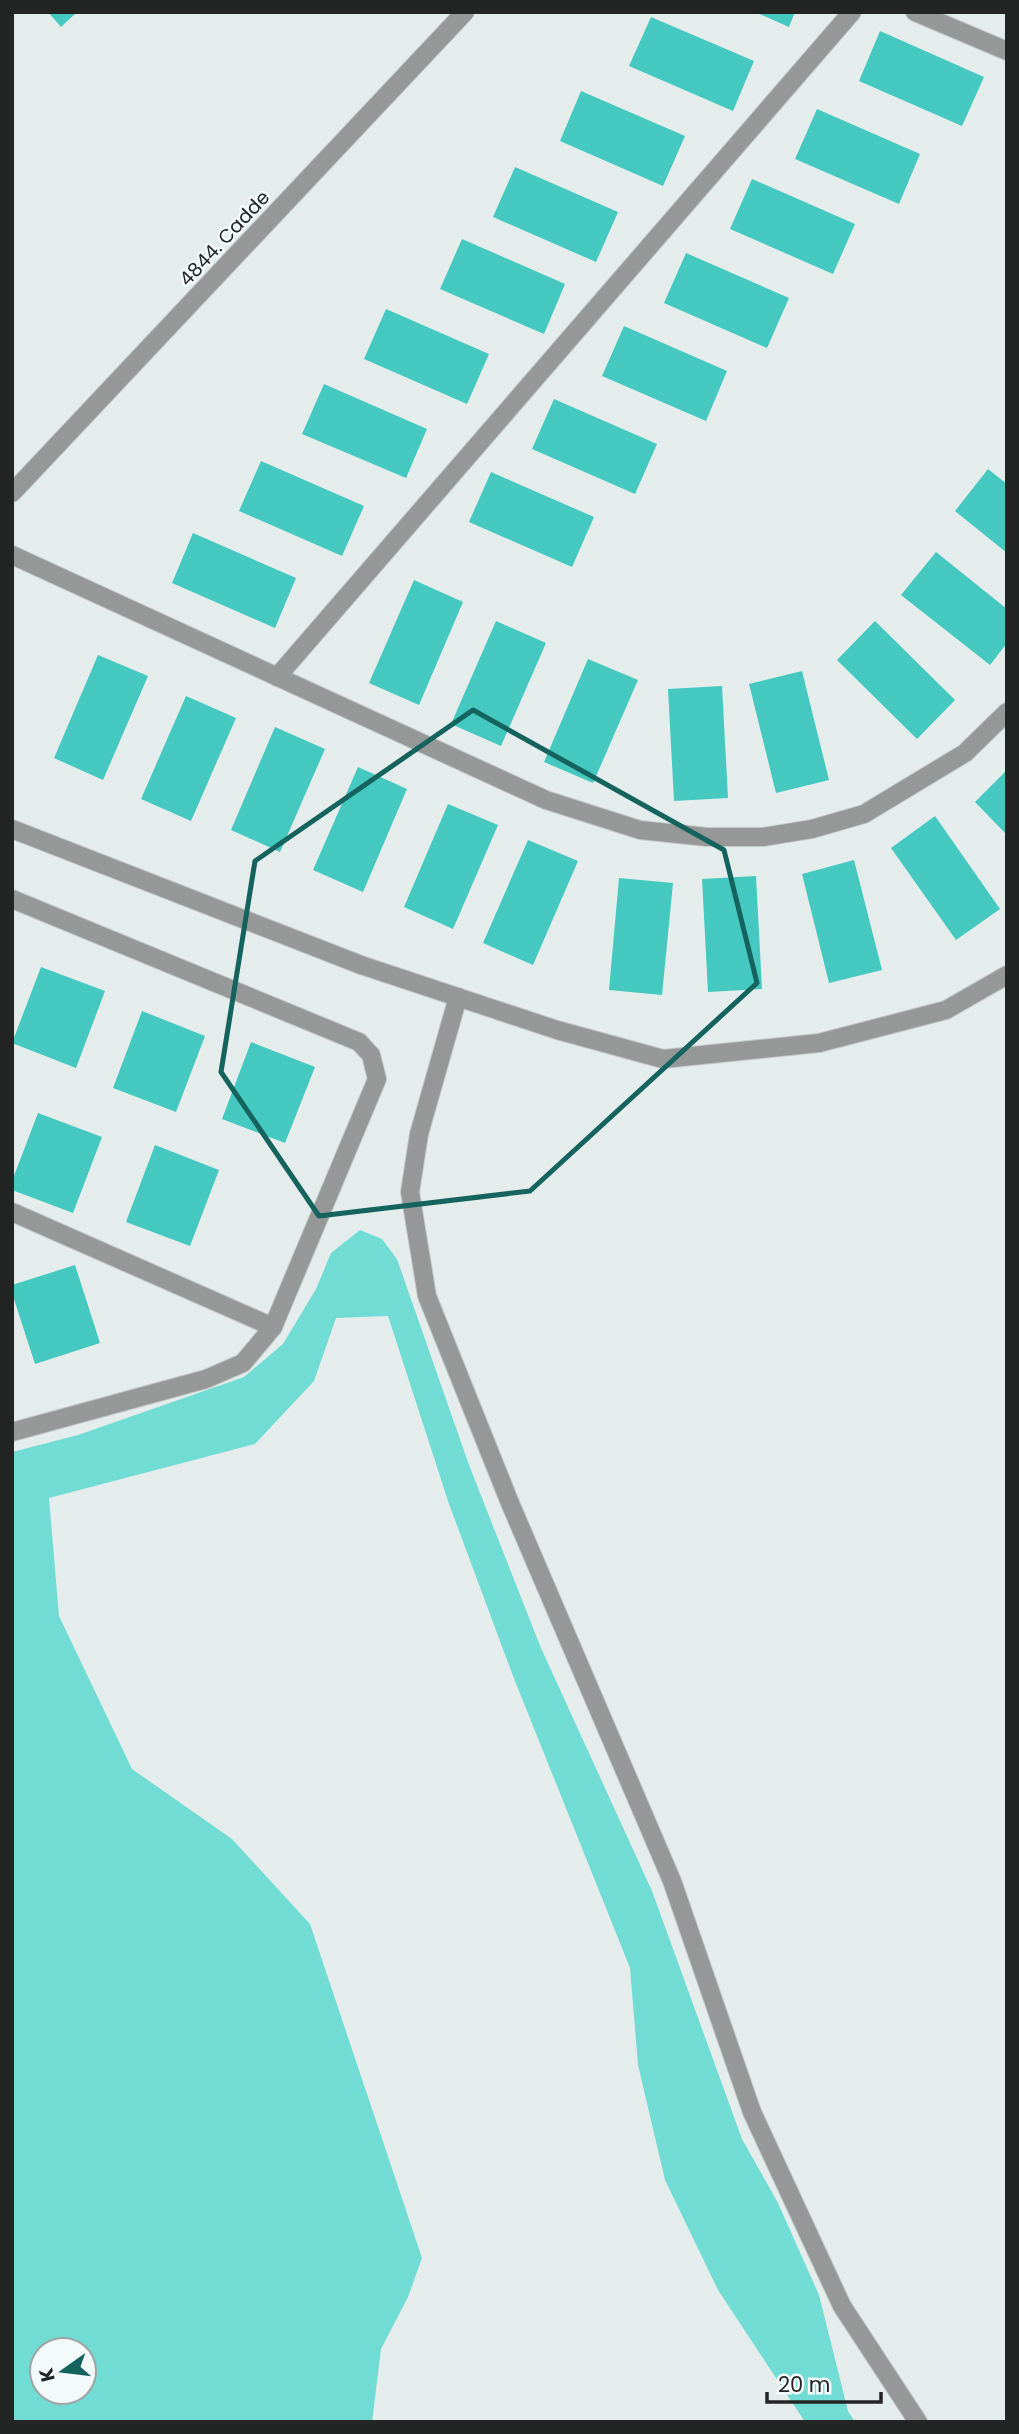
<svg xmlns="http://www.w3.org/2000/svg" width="1019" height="2434" font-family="Poppins,sans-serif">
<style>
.green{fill:#71dcd4;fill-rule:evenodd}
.building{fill:#44c8bf}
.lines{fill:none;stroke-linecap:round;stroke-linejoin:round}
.minor-casing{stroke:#c2c9c8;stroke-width:20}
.minor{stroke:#959897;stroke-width:18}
.marked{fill:none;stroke:#14635e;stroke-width:5;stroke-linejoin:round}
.labels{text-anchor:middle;stroke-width:5;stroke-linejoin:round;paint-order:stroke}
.street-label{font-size:19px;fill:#222524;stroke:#f3faf9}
</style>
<rect width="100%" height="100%" fill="#e5edec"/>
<!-- green -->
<path class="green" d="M 360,1230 L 382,1239 L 397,1259 L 469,1465 L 541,1648 L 652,1891 L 742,2139 L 778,2203 L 819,2295 L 848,2411 L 855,2422 L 805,2422 L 718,2290 L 665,2180 L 638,2065 L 630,1968 L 513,1676 L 449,1504 L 388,1316 L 336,1318 L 314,1381 L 255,1444 L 49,1498 L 59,1616 L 132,1769 L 232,1839 L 310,1924 L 422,2258 L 408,2297 L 381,2349 L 372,2422 L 12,2422 L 12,1452 L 78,1435 L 244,1377 L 283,1344 L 316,1289 L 331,1253 ZM 42,2350 L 84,2350 L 84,2392 L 42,2392 Z"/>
<!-- building -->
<g class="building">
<polygon points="48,12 77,12 61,27"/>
<polygon points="755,12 795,12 789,27"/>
<polygon points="651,17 754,61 733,111 629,66"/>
<polygon points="880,31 984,77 962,126 859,81"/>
<polygon points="581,91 685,136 663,186 560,141"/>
<polygon points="817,109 920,154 899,204 795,159"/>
<polygon points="515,167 618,212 596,262 493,217"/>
<polygon points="752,179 855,224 833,274 730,229"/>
<polygon points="462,239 565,284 544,334 440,289"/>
<polygon points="686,253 789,298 767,348 664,303"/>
<polygon points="386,309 489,354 467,404 364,359"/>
<polygon points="624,326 727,371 706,421 602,376"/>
<polygon points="324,384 427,429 406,478 302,434"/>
<polygon points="554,399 657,444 635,494 532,449"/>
<polygon points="261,461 364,506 342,556 239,511"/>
<polygon points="988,469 1007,484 1007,553 955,511"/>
<polygon points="491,472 594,517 572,567 469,522"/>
<polygon points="193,533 296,578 275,628 172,583"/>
<polygon points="936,552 1007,609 1007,643 990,665 901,595"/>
<polygon points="414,580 463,602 419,705 369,683"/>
<polygon points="496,621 546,643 501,746 451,724"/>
<polygon points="875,621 955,700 917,739 837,660"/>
<polygon points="98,655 148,676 103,780 54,758"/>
<polygon points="588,659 638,680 593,783 544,762"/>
<polygon points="802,671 829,780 776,793 749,684"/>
<polygon points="722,686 728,798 674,801 668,689"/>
<polygon points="186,696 236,718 191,821 141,799"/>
<polygon points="275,727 325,749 280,852 231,830"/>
<polygon points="358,767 407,789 363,892 313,870"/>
<polygon points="1007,770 1007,835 975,802"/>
<polygon points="448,804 498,825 453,929 404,907"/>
<polygon points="935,816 1000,909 956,940 891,848"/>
<polygon points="528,840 578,861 533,965 483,943"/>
<polygon points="854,860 882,970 829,983 802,874"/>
<polygon points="756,876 762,989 708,992 702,879"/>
<polygon points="619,878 673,883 662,995 609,990"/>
<polygon points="41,967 105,991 76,1068 12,1043"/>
<polygon points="142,1011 205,1036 176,1112 113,1088"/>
<polygon points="251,1042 315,1067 285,1143 222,1119"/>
<polygon points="38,1113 102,1137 73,1213 12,1190 12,1181"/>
<polygon points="155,1145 219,1170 190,1246 126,1222"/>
<polygon points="75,1265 100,1343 35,1364 12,1293 12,1285"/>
</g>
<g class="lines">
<!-- minor casing -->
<g class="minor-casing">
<g id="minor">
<polyline points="915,12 1007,51"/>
<polyline points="12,493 465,12"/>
<polyline points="12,555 546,800 640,830 707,837 763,837 812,829 864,814 965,753 1007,712"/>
<polyline points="277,677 852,12"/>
<polyline points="12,829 361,965 557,1030 663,1059 819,1043 946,1010 1007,975"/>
<polyline points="12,899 359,1042 371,1055 377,1079 273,1327 243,1363 206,1379 12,1432"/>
<polyline points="458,997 419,1134 410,1192 427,1296 510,1503 672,1881 752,2112 842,2306 918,2422"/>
<polyline points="12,1212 273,1327"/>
</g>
</g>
<!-- minor -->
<use href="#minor" class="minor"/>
</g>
<!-- marked area -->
<path class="marked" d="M 473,710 L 724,850 L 757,983 L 530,1191 L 319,1216 L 221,1072 L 255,861 Z"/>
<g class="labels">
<!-- street labels -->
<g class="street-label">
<text transform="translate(224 238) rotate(-47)" y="7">4844. Cadde</text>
</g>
</g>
<!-- border -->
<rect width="1019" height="2434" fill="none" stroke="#222524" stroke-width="28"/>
<!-- north arrow -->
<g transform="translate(63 2371) rotate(256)"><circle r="33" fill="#f3faf9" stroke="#9fa5a4" stroke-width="2"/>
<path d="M0-5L12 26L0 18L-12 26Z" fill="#14635e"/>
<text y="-10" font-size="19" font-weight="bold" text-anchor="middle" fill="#222524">K</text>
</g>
<!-- scale -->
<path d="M767 2392v10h114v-10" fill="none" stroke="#222524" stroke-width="3.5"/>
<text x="778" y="2392" font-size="21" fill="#222524" stroke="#f3faf9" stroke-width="5" paint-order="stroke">20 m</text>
</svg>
